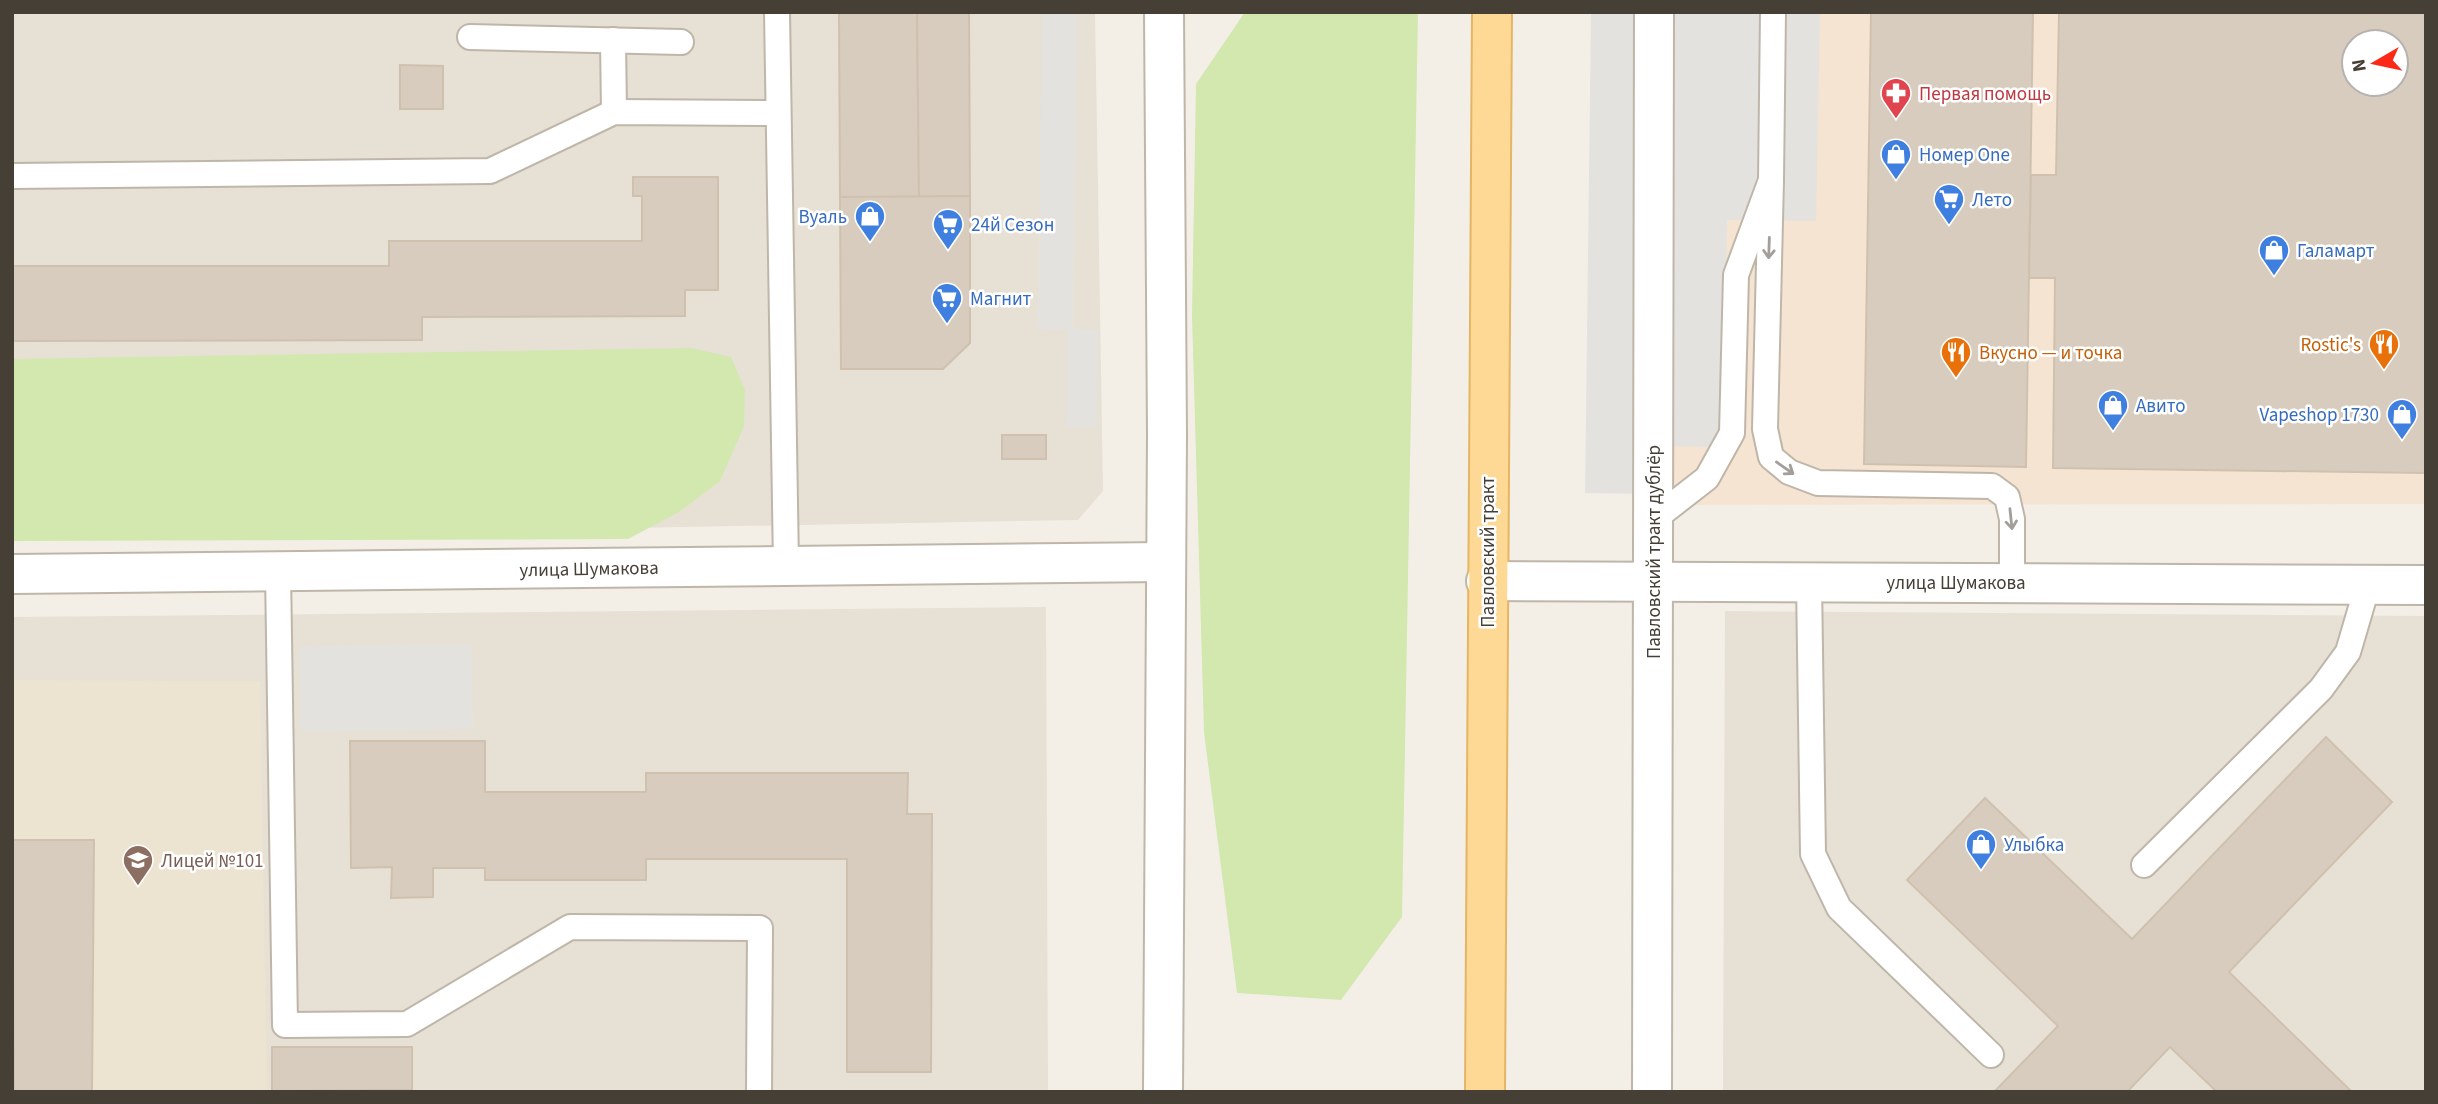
<svg xmlns="http://www.w3.org/2000/svg" width="2438" height="1104" font-family="'Source Sans 3',sans-serif">
<style>
.residential{fill:#e7e0d5}
.commercial{fill:#f5e4d1;fill-rule:evenodd}
.education{fill:#ece3d0}
.green{fill:#d2e8af}
.parking{fill:#e4e2df}
.building{fill:#d8ccbf;stroke:#d0c1af;stroke-width:2;fill-rule:evenodd}
.lines{fill:none;stroke-linecap:round;stroke-linejoin:round}
.service-casing{stroke:#bfb6a9;stroke-width:28}
.minor-casing{stroke:#bfb6a9;stroke-width:42}
.primary-casing{stroke:#e4b564;stroke-width:42}
.service{stroke:#fff;stroke-width:24}
.minor{stroke:#fff;stroke-width:38}
.primary{stroke:#fed995;stroke-width:38}
.oneway{stroke:#a29f9a}
.labels{text-anchor:middle;stroke-width:5;stroke-linejoin:round;paint-order:stroke}
.health-label{font-size:19px;fill:#be3a42;stroke:#fff;text-anchor:start}
.shop-label{font-size:19px;fill:#366cbe;stroke:#fff;text-anchor:start}
.food-label{font-size:19px;fill:#c56008;stroke:#fff;text-anchor:end}
.street-label{font-size:19px;fill:#463f36;stroke:#fff}
.education-label{font-size:19px;fill:#785e54;stroke:#fff;text-anchor:start}
</style>
<rect width="100%" height="100%" fill="#f3efe7"/>
<!-- residential -->
<g class="residential">
<polygon points="12,12 1095,12 1103,491 1078,520 12,539"/>
<polygon points="1046,607 1048,1092 12,1092 12,617"/>
<polygon points="1725,611 2426,616 2426,1092 1723,1092"/>
</g>
<!-- commercial -->
<path class="commercial" d="M 1661,12 L 2426,12 L 2426,504 L 1659,505 ZM 2354,42 L 2396,42 L 2396,84 L 2354,84 Z"/>
<!-- education -->
<polygon class="education" points="12,680 260,681 267,1092 12,1092"/>
<!-- green -->
<g class="green">
<polygon points="1245,12 1418,12 1402,917 1341,1000 1237,993 1204,732 1192,315 1196,84"/>
<polygon points="691,348 731,357 745,390 744,426 720,481 679,512 628,539 12,541 12,359"/>
</g>
<!-- parking -->
<g class="parking">
<polygon points="1042,12 1077,12 1073,329 1098,330 1097,427 1066,427 1068,330 1038,329"/>
<polygon points="1591,12 1820,12 1816,221 1727,220 1724,447 1646,446 1645,494 1585,493"/>
<polygon points="471,644 473,729 301,731 300,647"/>
</g>
<!-- building -->
<g class="building">
<polygon points="839,12 917,12 919,197 840,197"/>
<polygon points="917,12 969,12 970,196 919,197"/>
<polygon points="1871,12 2033,12 2026,467 1864,464"/>
<path d="M 2059,12 L 2426,12 L 2426,473 L 2053,468 L 2055,278 L 2029,278 L 2031,175 L 2056,175 ZM 2354,42 L 2396,42 L 2396,84 L 2354,84 Z"/>
<polygon points="400,65 443,66 443,109 400,109"/>
<polygon points="633,177 718,177 718,290 685,290 685,316 422,317 422,340 12,341 12,266 389,266 389,241 642,241 642,196 633,196"/>
<polygon points="970,196 970,343 943,369 841,369 840,197"/>
<rect x="1002" y="435" width="44" height="24"/>
<polygon points="2326,737 2392,802 2229,972 2352,1092 2217,1092 2170,1047 2127,1092 1994,1092 2058,1026 1907,880 1985,798 2132,939"/>
<polygon points="350,741 485,741 485,792 646,792 646,773 908,773 907,814 932,814 931,1072 847,1072 847,859 646,859 646,880 485,880 485,868 433,868 433,897 391,898 392,867 351,868"/>
<polygon points="12,840 94,840 92,1092 14,1092"/>
<polygon points="272,1047 412,1047 412,1090 272,1091"/>
</g>
<g class="lines">
<!-- service casing -->
<g class="service-casing">
<g id="service">
<polyline points="777,12 786,565"/>
<polyline points="470,37 681,42"/>
<polyline points="613,40 614,112"/>
<polyline points="12,176 490,171 614,112 777,113"/>
<polyline points="1771,180 1765,429 1771,457 1789,472 1818,483 1992,486 2007,497 2012,519 2012,582"/>
<polyline points="1653,520 1707,478 1732,433 1736,275 1771,180 1773,12"/>
<polyline points="278,572 285,1025 407,1024 570,927 760,928 759,1092"/>
<polyline points="1809,582 1813,854 1839,908 1991,1055"/>
<polyline points="2144,865 2321,689 2348,652 2368,584"/>
</g>
</g>
<!-- minor casing -->
<g class="minor-casing">
<g id="minor">
<polyline points="12,574 1165,562"/>
<polyline points="1486,581 2426,585"/>
<polyline points="1163,1092 1167,434 1164,12"/>
<polyline points="1652,1092 1654,12"/>
</g>
</g>
<!-- primary casing -->
<g class="primary-casing">
<polyline id="primary" points="1485,1092 1492,12"/>
</g>
<!-- service -->
<use href="#service" class="service"/>
<!-- minor -->
<use href="#minor" class="minor"/>
<!-- primary -->
<use href="#primary" class="primary"/>
</g>
<!-- one-way arrows -->
<defs><path id="oneway-shaft" d="M-6 0H5M1.5-3L5.5 0L1.5 3" fill="none" stroke-width="1.6" stroke-linecap="round" stroke-linejoin="round" transform="scale(1.75)"/></defs>
<g class="oneway">
<use href="#oneway-shaft" transform="translate(1769 248) rotate(92)"/>
<use href="#oneway-shaft" transform="translate(1785 468) rotate(35)"/>
<use href="#oneway-shaft" transform="translate(2011 519) rotate(84)"/>
</g>
<!-- icons -->
<defs>
<g id="pharmacy-pin" transform="scale(1.575)"><path d="M0 17L-7.5 6A9.5 9.5 0 1 1 7.5 6Z" fill="#e0444e" stroke="#fff"/><path d="M-2-6h4v4h4v4h-4v4h-4v-4h-4v-4h4Z" fill="#fff"/></g>
<g id="shop-pin" transform="scale(1.575)"><path d="M0 17L-7.5 6A9.5 9.5 0 1 1 7.5 6Z" fill="#3f7fe0" stroke="#fff"/><path d="M-5-2.5h2.3a2.7 3.5 0 0 1 5.4 0H5L5.5 6h-11ZM-1.5-2.5h3a1.5 2.3 0 0 0-3 0Z" fill="#fff"/></g>
<g id="supermarket-pin" transform="scale(1.575)"><path d="M0 17L-7.5 6A9.5 9.5 0 1 1 7.5 6Z" fill="#3f7fe0" stroke="#fff"/><path d="M-6-5.5h2.5l.6 2H6L4.5 2H-2.5L-4.4-4H-6ZM-1.5 3.2a1.3 1.3 0 1 0 .1 0ZM3 3.2a1.3 1.3 0 1 0 .1 0Z" fill="#fff"/></g>
<g id="restaurant-pin" transform="scale(1.575)"><path d="M0 17L-7.5 6A9.5 9.5 0 1 1 7.5 6Z" fill="#e8710a" stroke="#fff"/><path d="M-5-6h1v4h1v-4h1v4h1v-4h1v5L-1.5 .5V6h-2V.5L-5-1ZM5-6V6H3V1.5H1.5Q1.5-4 5-6Z" fill="#fff"/></g>
<g id="school-pin" transform="scale(1.575)"><path d="M0 17L-7.5 6A9.5 9.5 0 1 1 7.5 6Z" fill="#8d6e63" stroke="#fff"/><path d="M0-5L7-2L0 1L-7-2ZM-4 1L0 2.5L4 1V4Q0 6-4 4Z" fill="#fff"/></g>
</defs>
<g fill-rule="evenodd">
<use href="#pharmacy-pin" x="1896" y="93"/>
<use href="#shop-pin" x="1896" y="154"/>
<use href="#supermarket-pin" x="1949" y="199"/>
<use href="#shop-pin" x="870" y="216"/>
<use href="#supermarket-pin" x="948" y="224"/>
<use href="#shop-pin" x="2274" y="250"/>
<use href="#supermarket-pin" x="947" y="298"/>
<use href="#restaurant-pin" x="2384" y="344"/>
<use href="#restaurant-pin" x="1956" y="352"/>
<use href="#shop-pin" x="2113" y="405"/>
<use href="#shop-pin" x="2402" y="414"/>
<use href="#shop-pin" x="1981" y="844"/>
<use href="#school-pin" x="138" y="860"/>
</g>
<g class="labels">
<!-- health labels -->
<g class="health-label">
<text x="1919" y="100">Первая помощь</text>
</g>
<!-- shop labels -->
<g class="shop-label">
<text x="1919" y="161">Номер One</text>
<text x="1972" y="206">Лето</text>
<text x="847" y="223" text-anchor="end">Вуаль</text>
<text x="971" y="231">24й Сезон</text>
<text x="2297" y="257">Галамарт</text>
<text x="970" y="305">Магнит</text>
<text x="2136" y="412">Авито</text>
<text x="2379" y="421" text-anchor="end">Vapeshop 1730</text>
<text x="2004" y="851">Улыбка</text>
</g>
<!-- food labels -->
<g class="food-label">
<text x="2361" y="351">Rostic's</text>
<text x="1979" y="359" text-anchor="start">Вкусно — и точка</text>
</g>
<!-- street labels -->
<g class="street-label">
<text transform="translate(1487 552) rotate(-90)" y="7">Павловский тракт</text>
<text transform="translate(1653 552) rotate(-90)" y="7">Павловский тракт дублёр</text>
<text transform="translate(589 568) rotate(-1)" y="7">улица Шумакова</text>
<text x="1956" y="589">улица Шумакова</text>
</g>
<!-- education labels -->
<g class="education-label">
<text x="161" y="867">Лицей №101</text>
</g>
</g>
<!-- border -->
<rect width="2438" height="1104" fill="none" stroke="#463f36" stroke-width="28"/>
<!-- north arrow -->
<g transform="translate(2375 63) rotate(261)"><circle r="33" fill="#ffffff" stroke="#b5b2af" stroke-width="2"/>
<path d="M0-5L12 26L0 18L-12 26Z" fill="#fa2a17"/>
<text y="-10" font-size="19" font-weight="bold" text-anchor="middle" fill="#463f36">N</text>
</g>
</svg>
